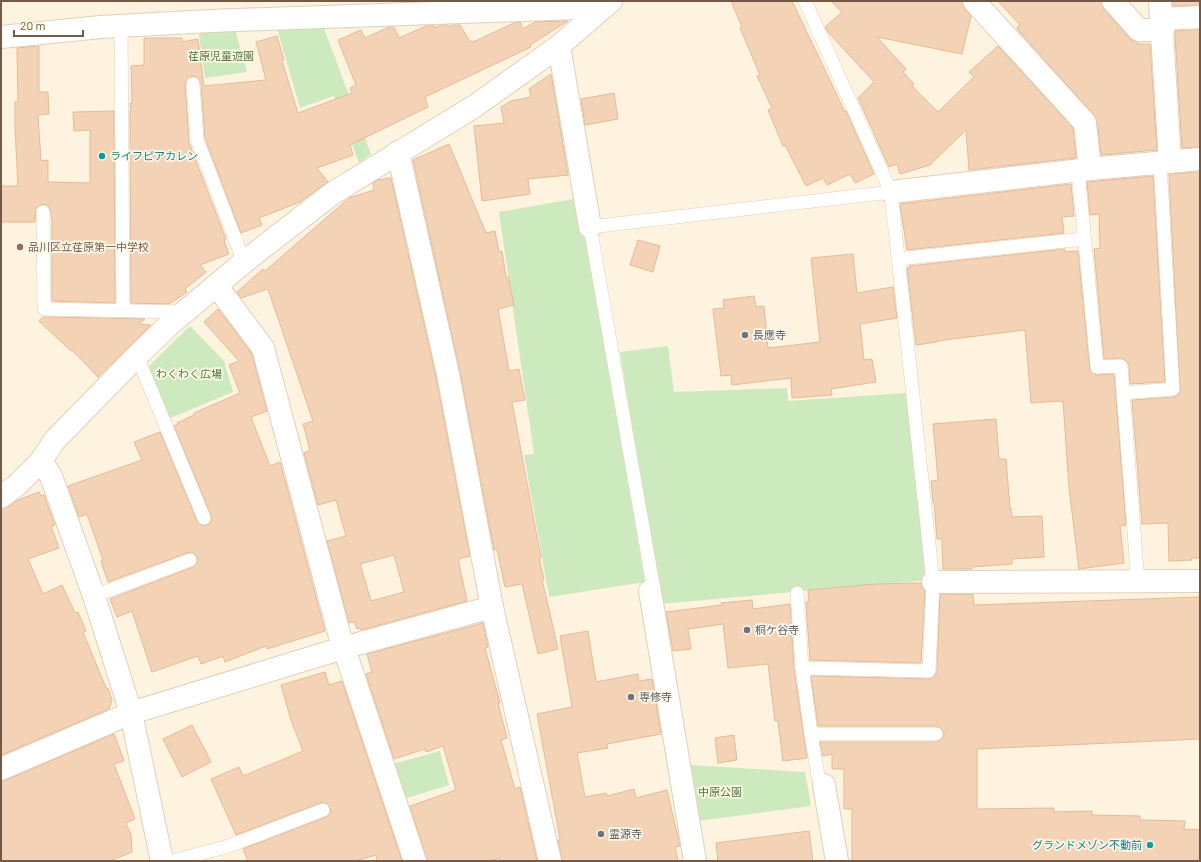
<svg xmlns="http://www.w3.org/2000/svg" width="1201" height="862" font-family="Barlow,'Noto Sans JP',sans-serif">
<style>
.green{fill:#cdeabe}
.building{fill:#f3d2b6;stroke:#e6ba96;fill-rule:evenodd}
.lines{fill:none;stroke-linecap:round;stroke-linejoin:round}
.lane-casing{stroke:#e1cfbb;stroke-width:14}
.street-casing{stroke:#e1cfbb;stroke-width:24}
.lane{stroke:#fff;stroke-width:13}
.street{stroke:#fff;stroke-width:22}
.culture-dot{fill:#0f9aa8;stroke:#fff7e6;stroke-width:1.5}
.education-dot{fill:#8d6e63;stroke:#fff7e6;stroke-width:1.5}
.worship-dot{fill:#6b7280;stroke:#fff7e6;stroke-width:1.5}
.labels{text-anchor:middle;stroke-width:3.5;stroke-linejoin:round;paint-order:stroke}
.park-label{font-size:11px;fill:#4c7a3e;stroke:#fff7e6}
.culture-label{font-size:11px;fill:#0d838f;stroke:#fff7e6;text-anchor:start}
.education-label{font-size:11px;fill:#785e54;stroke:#fff7e6;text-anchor:start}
.worship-label{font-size:11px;fill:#5b616d;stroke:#fff7e6;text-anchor:start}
</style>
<rect width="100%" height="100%" fill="#fdf3df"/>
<!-- green -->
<g class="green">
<polygon points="322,23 371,154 359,163 334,96 300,108 276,25"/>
<polygon points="234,26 247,72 205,78 198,27"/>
<polygon points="579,198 645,582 549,597 524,455 534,454 499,212"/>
<polygon points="190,326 224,361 233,392 168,419 147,368"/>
<polygon points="668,346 674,392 787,388 788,401 907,393 928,580 660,604 620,352"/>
<polygon points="440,751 449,785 404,799 393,764"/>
<polygon points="689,765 805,772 811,806 698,821"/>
</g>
<!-- building -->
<g class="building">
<polygon points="731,1 792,1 845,112 846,111 874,174 855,183 850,174 827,185 823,178 806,186 785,145 783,146 768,110 772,108 757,76 760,75 740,28 742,27"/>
<polygon points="831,1 962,1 965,9 971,16 962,54 877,37 906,69 903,72 914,84 912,86 938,112 974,77 969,72 998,46 1073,128 1076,158 969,170 966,130 930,165 900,174 897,164 889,167 858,98 874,82 828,32 825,27 842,12"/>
<polygon points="998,1 1101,1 1104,9 1130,39 1140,44 1150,44 1157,150 1101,155 1097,122 1094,115 1017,29 1018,28 1017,27 1020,25"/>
<polygon points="1173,1 1200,1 1200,5 1173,6"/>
<polygon points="568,21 530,45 531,47 425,97 428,107 350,145 353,155 317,168 328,182 300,202 259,218 262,225 241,233 205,138 201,83 197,77 193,76 189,77 186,80 185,85 189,143 226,239 224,240 229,254 200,265 206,272 185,289 187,292 169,304 131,303 130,111 131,111 130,103 132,103 131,66 144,65 144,38 182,38 182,42 198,39 204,86 266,80 256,42 277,36 284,60 282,61 298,113 352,93 350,88 356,85 338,40 361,30 365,38 389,27 394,27 399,38 426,26 435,26 436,28 440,25 448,25 449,27 453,25 460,25 470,42 472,41 473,42 514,23 520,22 523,29 535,22"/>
<polygon points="1200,30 1200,147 1182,148 1175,34 1175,31"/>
<polygon points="39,46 39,92 48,92 49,114 38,115 41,161 48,160 48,182 90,183 90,130 74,131 73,112 114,111 115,303 52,301 52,222 51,212 47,205 43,204 36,208 35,222 1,222 1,186 18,186 15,128 15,102 18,102 17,48"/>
<polygon points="551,74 568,175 528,179 530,194 482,201 474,126 504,123 501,107 511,101 531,97 529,89"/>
<polygon points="614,93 618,119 585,125 581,99"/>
<polygon points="449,144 486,233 495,231 499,252 502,251 506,277 508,277 514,305 498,309 509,371 519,369 525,400 512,402 541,558 539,558 544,579 542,579 558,649 538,654 522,584 505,587 497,549 494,550 460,372 413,160"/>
<polygon points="1200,172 1200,558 1191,558 1192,560 1169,561 1168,523 1142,524 1132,400 1174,397 1178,395 1180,392 1169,174"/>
<polygon points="1153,176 1165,382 1130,384 1129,365 1127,361 1121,358 1104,359 1094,249 1100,248 1099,214 1090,215 1087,182"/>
<path d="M 391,178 L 436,377 L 470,556 L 458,559 L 467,601 L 361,630 L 360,628 L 357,629 L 355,622 L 349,623 L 327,541 L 346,536 L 336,500 L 318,505 L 304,453 L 310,450 L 303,424 L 313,421 L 268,289 L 241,298 L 237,292 L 263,269 L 265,271 L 349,198 L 374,190 L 373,183 L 377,180 ZM 394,555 L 404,592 L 371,601 L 360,564 Z"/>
<polygon points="1071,184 1074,216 1062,217 1064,233 907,250 900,204"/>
<polygon points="638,240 660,246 653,272 630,265"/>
<polygon points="1065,249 1065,252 1078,251 1090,371 1093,374 1097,375 1114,374 1126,525 1120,526 1124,563 1079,569 1069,488 1063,401 1031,403 1025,330 937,341 937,342 916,345 907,268 910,268 909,266"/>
<polygon points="853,254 857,293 893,287 897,318 860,324 864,360 872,359 876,382 831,389 832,395 792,398 791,378 732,385 731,375 721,376 713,309 724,308 723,300 754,296 756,307 764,306 768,348 820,342 811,258"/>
<polygon points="218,309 252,354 267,411 251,417 270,466 280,462 325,631 267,649 266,646 225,662 223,656 201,664 198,656 152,672 132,611 117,617 110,599 193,567 198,562 197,557 192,552 187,553 108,582 101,561 103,560 87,514 79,517 68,486 142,460 134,442 160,432 197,521 203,526 207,525 210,523 212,519 211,515 174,426 178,424 177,423 194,415 194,413 240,393 229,365 239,361 204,322"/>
<polygon points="43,317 145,319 138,324 151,325 98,377 72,350 71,351 39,321"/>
<polygon points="996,419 999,459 1006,459 1010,509 1011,508 1012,517 1042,516 1044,557 1012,559 1012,564 972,567 972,569 943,569 942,539 937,539 934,502 933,503 931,481 938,480 933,424"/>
<polygon points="39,492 41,496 44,495 55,525 51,526 59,548 28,559 43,594 62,585 75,613 78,612 86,631 83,632 106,688 108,688 112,700 109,709 1,755 1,509 8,507 18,500"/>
<polygon points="911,583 921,583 922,588 925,591 921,663 810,660 806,602 809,602 808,590 877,584"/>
<polygon points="940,594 973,594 974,605 1200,597 1200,739 977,749 977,809 1054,808 1054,812 1092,811 1092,815 1140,816 1140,820 1185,821 1184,829 1200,830 1200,861 852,861 852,809 844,809 844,769 832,769 832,754 823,756 820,742 936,742 943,738 944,734 940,727 936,726 818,726 811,676 929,679 933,678 937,671"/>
<polygon points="752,600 753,609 790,604 794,669 807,758 783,761 778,721 775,721 768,664 728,668 723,624 688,629 691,649 673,651 666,612 722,605 721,603"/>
<polygon points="483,623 488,647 485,648 500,703 498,703 507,738 501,740 515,789 520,787 537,861 500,861 500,858 489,861 427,861 410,806 456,790 443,746 426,752 425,749 394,759 366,674 372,672 367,654"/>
<polygon points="588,631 596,682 638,674 639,681 652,679 661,734 607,744 608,748 577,753 585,797 606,793 607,796 634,789 636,798 667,790 680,846 675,847 678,861 562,861 558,840 560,839 537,714 572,707 560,636"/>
<polygon points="325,672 329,685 342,681 402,861 377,861 376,855 355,861 248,861 243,849 326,817 331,812 330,807 325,802 320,803 236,835 211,779 239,767 243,776 303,751 291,720 281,685"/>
<polygon points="192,725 211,762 182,777 163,739"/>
<polygon points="114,734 124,761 114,764 135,819 126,823 131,835 132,852 110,861 1,861 1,781 6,780"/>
<polygon points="734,735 737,760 718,763 715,738"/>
<polygon points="809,831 813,861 718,861 716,843"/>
</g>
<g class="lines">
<!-- lane casing -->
<g class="lane-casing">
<g id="lane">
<polyline points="121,25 123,310"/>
<polyline points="193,84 197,140 244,262"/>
<polyline points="1078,171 1097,367 1121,366 1138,582"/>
<polyline points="43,212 44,309 184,312"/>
<polyline points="898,259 1084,239"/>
<polyline points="137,356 204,518"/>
<polyline points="1123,393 1173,389 1160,163"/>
<polyline points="650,591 654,590 590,227 891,192"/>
<polyline points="797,593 802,668 811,734 818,776 824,785"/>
<polyline points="94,596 190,560"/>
<polyline points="802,668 929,671 933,582 891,192 805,1"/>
<polyline points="811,734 936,734"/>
<polyline points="173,861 229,846 323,810"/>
</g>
</g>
<!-- street casing -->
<g class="street-casing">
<g id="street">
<polyline points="974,1 1085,123 1090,169"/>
<polyline points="1113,1 1139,30 1163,30"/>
<polyline points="1160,1 1170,162"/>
<polyline points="1162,19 1200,17"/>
<polyline points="1,37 101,27 210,21 603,7"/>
<polyline points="559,46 590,227"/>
<polyline points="398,152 448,374 492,607 550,861"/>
<polyline points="891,192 1090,169 1200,159"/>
<polyline points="216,285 263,348 343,648 349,663 415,861"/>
<polyline points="41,461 51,476 94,596 131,713 162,861"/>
<polyline points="1,497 17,485 41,461 54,441 137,356 169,325 244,262 333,193 475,106 559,46 611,1"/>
<polyline points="933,582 1200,581"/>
<polyline points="650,591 695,861"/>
<polyline points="1,769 131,713 343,648 492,607"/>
<polyline points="824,785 837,861"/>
</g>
</g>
<!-- lane -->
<use href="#lane" class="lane"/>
<!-- street -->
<use href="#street" class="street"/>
</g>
<!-- markers -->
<g class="culture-dot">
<circle cx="102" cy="156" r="4"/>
<circle cx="1150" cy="845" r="4"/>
</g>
<circle class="education-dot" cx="20" cy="247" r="4"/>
<g class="worship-dot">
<circle cx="745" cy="335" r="4"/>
<circle cx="747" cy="630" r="4"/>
<circle cx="631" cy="697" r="4"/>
<circle cx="601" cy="834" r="4"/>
</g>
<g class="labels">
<!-- park labels -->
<g class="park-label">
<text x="221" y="60">荏原児童遊園</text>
<text x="189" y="378">わくわく広場</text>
<text x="720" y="796">中原公園</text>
</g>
<!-- culture labels -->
<g class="culture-label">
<text x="110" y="160">ライフピアカレン</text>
<text x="1142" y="849" text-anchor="end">グランドメゾン不動前</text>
</g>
<!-- education labels -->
<g class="education-label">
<text x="28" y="251">品川区立荏原第一中学校</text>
</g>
<!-- worship labels -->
<g class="worship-label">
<text x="753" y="339">長應寺</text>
<text x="755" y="634">桐ケ谷寺</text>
<text x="639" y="701">専修寺</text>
<text x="609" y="838">霊源寺</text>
</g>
</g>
<!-- border -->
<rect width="1201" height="862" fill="none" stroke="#735946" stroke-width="4"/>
<!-- scale -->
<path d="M14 30v6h69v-6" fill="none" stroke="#735946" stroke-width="2"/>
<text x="20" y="30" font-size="12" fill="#735946" stroke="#fff7e6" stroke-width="3" paint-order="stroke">20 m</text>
</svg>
